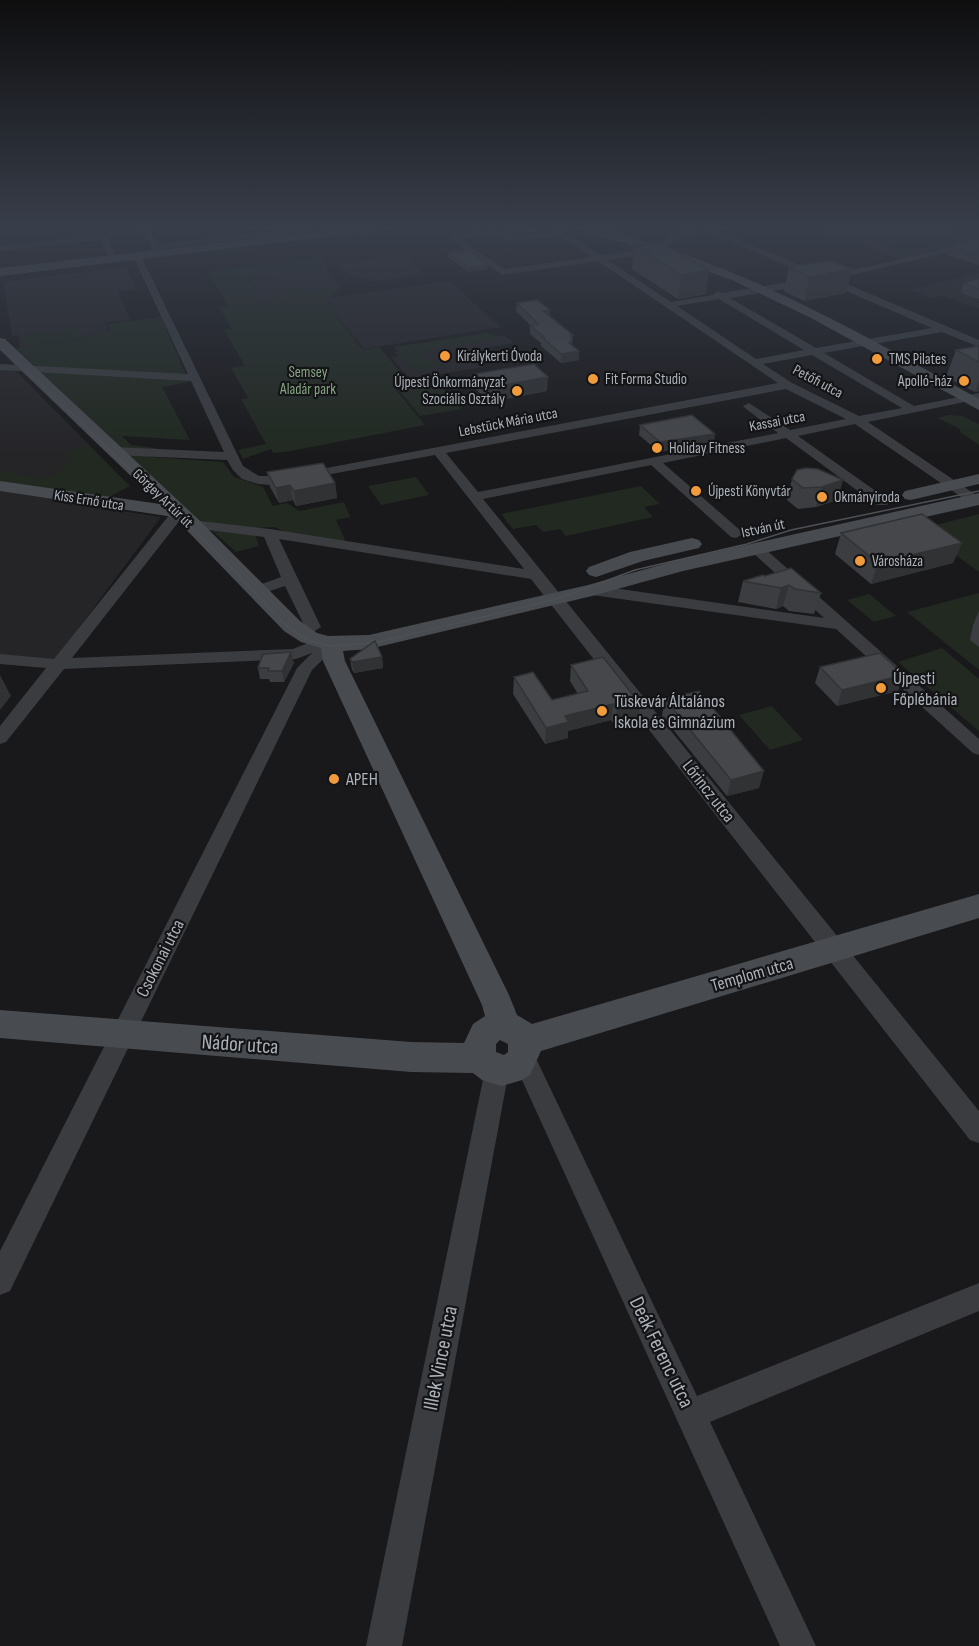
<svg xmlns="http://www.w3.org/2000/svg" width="979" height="1646" font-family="'Sofia Sans Condensed',sans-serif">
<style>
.built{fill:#252528}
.green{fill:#212921}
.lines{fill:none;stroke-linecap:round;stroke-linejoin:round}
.street{fill:#3a3c40;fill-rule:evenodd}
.secondary{fill:#484b50;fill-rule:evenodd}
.tram{stroke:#4d5055;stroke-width:1.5}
.wall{fill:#3b3d40}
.shaded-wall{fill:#303234}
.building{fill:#45474b;stroke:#303234;stroke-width:1.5}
.poi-dot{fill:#f09b3c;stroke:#141416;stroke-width:2}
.labels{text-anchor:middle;stroke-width:4.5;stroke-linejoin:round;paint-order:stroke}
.far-poi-label{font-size:15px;fill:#abb2ba;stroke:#141416;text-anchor:start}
.far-park-label{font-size:15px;fill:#86a583;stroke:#141416}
.far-street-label{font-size:15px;fill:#abb2ba;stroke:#141416}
.poi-label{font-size:18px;fill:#abb2ba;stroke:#141416;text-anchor:start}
.street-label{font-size:18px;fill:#abb2ba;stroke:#141416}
.near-street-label{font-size:21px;fill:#abb2ba;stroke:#141416}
</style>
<rect width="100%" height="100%" fill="#19191b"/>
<!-- built -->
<g class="built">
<polygon points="837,226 933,226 978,240 901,259 819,229"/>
<polygon points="406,255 424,274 372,282 367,278 354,279 339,263"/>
<polygon points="126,267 136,289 118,292 130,320 106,323 108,331 86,334 86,338 20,347 18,335 12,336 3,282"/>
<polygon points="324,267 341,287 323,294 264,302 247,276"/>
<polygon points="979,273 979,308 977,308 943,296 932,298 910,290"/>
<polygon points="449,281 501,327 364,349 322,299"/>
<polygon points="504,335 514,343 486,348 496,358 479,361 484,367 410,379 391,357 398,356 395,352"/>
<polygon points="0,370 16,371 113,469 86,477 57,501 161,517 55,660 0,656"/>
</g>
<!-- green -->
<g class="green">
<polygon points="914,239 932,245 901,253 883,246"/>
<polygon points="322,258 329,266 246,277 265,303 283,297 280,291 296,288 301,292 336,288 338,292 327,300 339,308 336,317 363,350 379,347 412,385 395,389 425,425 291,451 273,453 271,449 243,459 238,450 266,444 241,399 248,398 231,368 245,366 224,330 232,329 219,307 228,306 207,272"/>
<polygon points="161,317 189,382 162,387 190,440 122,436 131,445 156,448 151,457 223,462 234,477 263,487 273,506 287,503 299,511 344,502 350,517 336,520 346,542 288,533 274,527 255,528 197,523 16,348 87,338 86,334 110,331 107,324"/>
<polygon points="78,328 80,338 22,345 21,335"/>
<path d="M 485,333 L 494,334 L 493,340 L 419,351 L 420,358 L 438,361 L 444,365 C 415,375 412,369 394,347 Z"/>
<polygon points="437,382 461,409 420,416 398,389"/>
<polygon points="948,415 962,416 979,424 979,445 960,432 960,429 938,418"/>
<polygon points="88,445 130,486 109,497 0,483 0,471 42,479 47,476 54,476 73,457 67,456 73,449"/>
<polygon points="416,477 429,495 381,505 368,486"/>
<polygon points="641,486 660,504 644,507 653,517 566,536 560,529 543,532 536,525 513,529 501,514"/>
<polygon points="979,514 979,572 920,529"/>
<polygon points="214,529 255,534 259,546 236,552 212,531"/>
<polygon points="979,593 979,670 907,612"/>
<polygon points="869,594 896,616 874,622 847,600"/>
<polygon points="942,648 979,679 979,731 898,662"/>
<polygon points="772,706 803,740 770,750 739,715"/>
</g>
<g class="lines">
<!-- street -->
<g class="street">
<polygon points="139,226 147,226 158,244 322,226 343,226 339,228 161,249 163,253 159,256 155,253"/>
<path d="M 697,226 L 707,226 L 826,276 L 979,241 L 979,245 L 835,279 L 979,340 L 979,347 L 942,332 L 824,353 L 914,406 L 979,393 L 979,399 L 868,422 L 979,497 L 979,503 L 970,503 L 855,424 L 798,436 L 887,499 L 889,502 L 887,505 L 877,505 L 786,438 L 663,463 L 741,531 L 743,534 L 736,538 L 731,537 L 651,465 L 483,499 L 979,1111 L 979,1143 L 970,1140 L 531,579 L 279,539 L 321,627 L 313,632 L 305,627 L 285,586 L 258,595 L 250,590 L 253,587 L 281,577 L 264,537 L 192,528 L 185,524 L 192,520 L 270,529 L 524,569 L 435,455 L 271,485 L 258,484 L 242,479 L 233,470 L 227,460 L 114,455 L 108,451 L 114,447 L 224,452 L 191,381 L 0,370 L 0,364 L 188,374 L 133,256 L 137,253 L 141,256 L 243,466 L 259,476 L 284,476 L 778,383 L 598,261 L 502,275 L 449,237 L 484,230 L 498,231 L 513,236 L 562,231 L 601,255 L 641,250 ZM 702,229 L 816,278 L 722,293 L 717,291 L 713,295 L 671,302 L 607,260 L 646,254 ZM 491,235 L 512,241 L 560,236 L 592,257 L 504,269 L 460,239 ZM 825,282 L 932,328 L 816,348 L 730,298 ZM 719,299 L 804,350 L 756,359 L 677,306 ZM 812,355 L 902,408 L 859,416 L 792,383 L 763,364 ZM 786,389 L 846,419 L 790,430 L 749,403 L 743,406 L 745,408 L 778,433 L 478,492 L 446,453 Z"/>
<polygon points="100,236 107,237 116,254 115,256 109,256 100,240 0,251 0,245"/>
<polygon points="179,508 186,512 184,515 72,658 293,649 323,637 337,641 339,644 312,670 10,1291 0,1295 0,1251 297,668 312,653 296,659 64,669 6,742 0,744 0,726 46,668 0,664 0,654 54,659 174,509"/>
<polygon points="756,544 761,545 979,739 979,755 973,753 836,629 592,595 584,590 592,585 824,618 751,551 749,548 751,545"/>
<polygon points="524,1047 532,1050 697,1396 979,1283 979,1311 710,1422 816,1646 780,1646 512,1058 516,1050"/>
<polygon points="497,1059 506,1062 509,1070 402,1646 366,1646 485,1070 488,1062"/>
</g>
<!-- secondary -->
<g class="secondary">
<polygon points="368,226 398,226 392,229 0,276 0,268"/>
<path d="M 567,226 C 591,223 616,233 639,240 C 761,275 869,338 979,399 L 979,410 L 811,318 L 734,281 L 664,255 Z"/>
<path d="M 0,338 L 5,339 L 199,520 L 300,621 L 317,633 L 328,636 L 369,635 L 588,585 L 679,560 L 979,493 L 979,505 L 683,571 L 592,596 L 369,649 L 343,651 L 345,661 L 509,995 L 517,1015 L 532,1024 L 979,894 L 979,918 L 541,1051 L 530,1075 L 522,1080 L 502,1086 L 482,1080 L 473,1073 L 411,1072 L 0,1038 L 0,1010 L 411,1042 L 464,1043 L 473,1024 L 485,1016 L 482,1005 L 323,661 L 321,648 L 301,642 L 284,631 L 174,517 L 0,491 L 0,481 L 160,504 L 0,350 ZM 500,1040 L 508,1044 L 508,1052 L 504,1055 L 496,1052 L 496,1044 Z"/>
<polygon points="979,474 979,484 911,500 905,499 902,495 905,491"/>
<polygon points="692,538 699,540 702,544 699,548 643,561 596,577 589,575 586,571 589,567 630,552"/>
</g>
<!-- tram -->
<polyline class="tram" points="0,345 205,541 289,628 308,640 329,646 375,643 557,599 635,570 747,544 791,530 979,491"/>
</g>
<!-- wall -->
<g class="wall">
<polygon points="479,225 555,225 555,229 514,234"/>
<polygon points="979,238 979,265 948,255 951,246"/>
<polygon points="659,242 706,294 678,299 632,269 634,246"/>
<polygon points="448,253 488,269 469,272 448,257"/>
<polygon points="789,267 846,293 804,301 784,291"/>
<polygon points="979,279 979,299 961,293 964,283"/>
<polygon points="517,303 550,310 550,316 573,335 572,345 579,351 579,360 561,363 541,346 541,343 530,334 530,325 516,311"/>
<polygon points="979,346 979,391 975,392 946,377 956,350"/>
<polygon points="475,374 547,391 489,402 475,388"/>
<polygon points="640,425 714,443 659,452 639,435"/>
<polygon points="267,472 335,483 337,498 296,506 293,500 279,503 270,487"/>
<polygon points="792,479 843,480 837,500 816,507 798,509 787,500"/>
<polygon points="841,533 962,543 953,563 871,584 835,554"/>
<polygon points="765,576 821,593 814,614 789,611 783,606 776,609 738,602 743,581"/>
<polygon points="979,611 979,647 970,640 973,625"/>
<polygon points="382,657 383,668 354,673 352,670 350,659"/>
<polygon points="294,663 284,682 270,682 269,679 260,679 258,668"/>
<polygon points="571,665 638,720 615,726 611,720 568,731 568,738 545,744 513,694 514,677 552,700 578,694 570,681"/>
<polygon points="820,667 898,691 837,706 815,683"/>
<polygon points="665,699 759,788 727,796 662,716"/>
</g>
<!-- shaded-wall -->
<g class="shaded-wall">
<polygon points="514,225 555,225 555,229 514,234"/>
<polygon points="488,265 488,269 469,272 469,268"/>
<polygon points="852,269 846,293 804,301 809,277"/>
<polygon points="709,270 706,294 678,299 681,275"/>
<polygon points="550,310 550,319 543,311"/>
<polygon points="570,335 573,335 572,349 569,352"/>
<polygon points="579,351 579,360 561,363 561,354"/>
<polygon points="548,377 547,391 489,402 489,388"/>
<polygon points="979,380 979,391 975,392"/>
<polygon points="715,434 714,443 659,452 660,442"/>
<polygon points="843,480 837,500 816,507 822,487"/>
<polygon points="335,483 337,498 296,506 294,491"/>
<polygon points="290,485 293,500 279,503 276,488"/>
<polygon points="962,543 953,563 871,584 878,563"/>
<polygon points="789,585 783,606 776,609 781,588"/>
<polygon points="291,652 294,663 284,682 282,671"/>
<polygon points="382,657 383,668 354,673 352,662"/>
<polygon points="0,675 11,696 0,710"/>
<polygon points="904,675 898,691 837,706 842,690"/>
<polygon points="613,704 611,720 568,731 568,738 545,744 546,728 565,716"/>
<polygon points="640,704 638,720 615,726 617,709"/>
<polygon points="764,771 759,788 727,796 731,780"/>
</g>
<!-- building -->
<g class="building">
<polygon points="979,238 979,255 951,246"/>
<polygon points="659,242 709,270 681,275 634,246"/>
<polygon points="469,250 488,265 469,268 448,253"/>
<polygon points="830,261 852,269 809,277 789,267"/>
<polygon points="979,279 979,289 964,283"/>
<polygon points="537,300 550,310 543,311 573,335 570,335 572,340 569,343 579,351 561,354 542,337 544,337 530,325 538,324 517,303"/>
<polygon points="979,346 979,362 956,350"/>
<polygon points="534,364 548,377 489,388 475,374"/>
<polygon points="692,415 715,434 660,442 640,425"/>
<polygon points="323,463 335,483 294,491 290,485 276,488 267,472"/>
<polygon points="806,468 818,469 843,480 822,487 803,488 792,479 797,470"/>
<polygon points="922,514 962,543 878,563 841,533"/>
<polygon points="791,568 821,593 795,589 789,585 781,588 743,581 763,575 765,576"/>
<polygon points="375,641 382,657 352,662 350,659"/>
<polygon points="291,652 282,671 268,671 269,668 258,668 263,654"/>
<polygon points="880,653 904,675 842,690 820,667"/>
<polygon points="603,657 640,704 617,709 613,704 565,716 569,722 546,728 514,677 533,672 552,700 588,691 571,665"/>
<polygon points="699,691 764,771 731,780 665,699"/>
</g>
<!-- sky -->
<linearGradient id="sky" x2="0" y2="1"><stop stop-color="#0e0e0f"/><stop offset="0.5" stop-color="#383e4a"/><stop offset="1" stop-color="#383e4a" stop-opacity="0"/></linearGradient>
<rect width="979" height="456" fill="url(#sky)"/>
<!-- markers -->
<g class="poi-dot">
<circle cx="445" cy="356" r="6"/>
<circle cx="877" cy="359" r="6"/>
<circle cx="593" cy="379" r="6"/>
<circle cx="964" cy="381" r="6"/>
<circle cx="517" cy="391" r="6"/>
<circle cx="657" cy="448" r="6"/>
<circle cx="696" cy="491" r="6"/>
<circle cx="822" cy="497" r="6"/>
<circle cx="860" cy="561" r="6"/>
<circle cx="881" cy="688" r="6"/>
<circle cx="602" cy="711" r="6"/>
<circle cx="334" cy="779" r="6"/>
</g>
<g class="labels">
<!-- far-poi labels -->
<g class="far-poi-label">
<text x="457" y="361">Királykerti Óvoda</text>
<text x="889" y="364">TMS Pilates</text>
<text x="605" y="384">Fit Forma Studio</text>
<text x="952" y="386" text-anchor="end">Apolló-ház</text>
<text x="505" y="387" text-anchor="end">Újpesti Önkormányzat<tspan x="505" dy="17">Szociális Osztály</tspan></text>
<text x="669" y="453">Holiday Fitness</text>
<text x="708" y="496">Újpesti Könyvtár</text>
<text x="834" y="502">Okmányiroda</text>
<text x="872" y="566">Városháza</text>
</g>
<!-- far-park labels -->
<g class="far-park-label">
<text x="308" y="377">Semsey<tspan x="308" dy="17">Aladár park</tspan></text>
</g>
<!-- far-street labels -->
<g class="far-street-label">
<text transform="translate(818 381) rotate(28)" y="5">Petőfi utca</text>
<text transform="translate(777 421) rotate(-11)" y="5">Kassai utca</text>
<text transform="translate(508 422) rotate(-11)" y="5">Lebstück Mária utca</text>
<text transform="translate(163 498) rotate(44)" y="5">Görgey Artúr út</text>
<text transform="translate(89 500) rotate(9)" y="5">Kiss Ernő utca</text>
<text transform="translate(763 528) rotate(-12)" y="5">István út</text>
</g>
<!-- poi labels -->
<g class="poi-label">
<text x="893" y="684">Újpesti<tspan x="893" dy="21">Főplébánia</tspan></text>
<text x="614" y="707">Tüskevár Általános<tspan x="614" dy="21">Iskola és Gimnázium</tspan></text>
<text x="346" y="785">APEH</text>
</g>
<!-- street labels -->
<g class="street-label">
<text transform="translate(709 791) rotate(52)" y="6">Lőrincz utca</text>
<text transform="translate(160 958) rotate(-63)" y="6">Csokonai utca</text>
<text transform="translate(752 974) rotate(-16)" y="6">Templom utca</text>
</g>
<!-- near-street labels -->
<g class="near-street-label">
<text transform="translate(240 1044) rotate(4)" y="7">Nádor utca</text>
<text transform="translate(662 1352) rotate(64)" y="7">Deák Ferenc utca</text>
<text transform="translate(440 1358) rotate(-79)" y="7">Illek Vince utca</text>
</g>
</g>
</svg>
